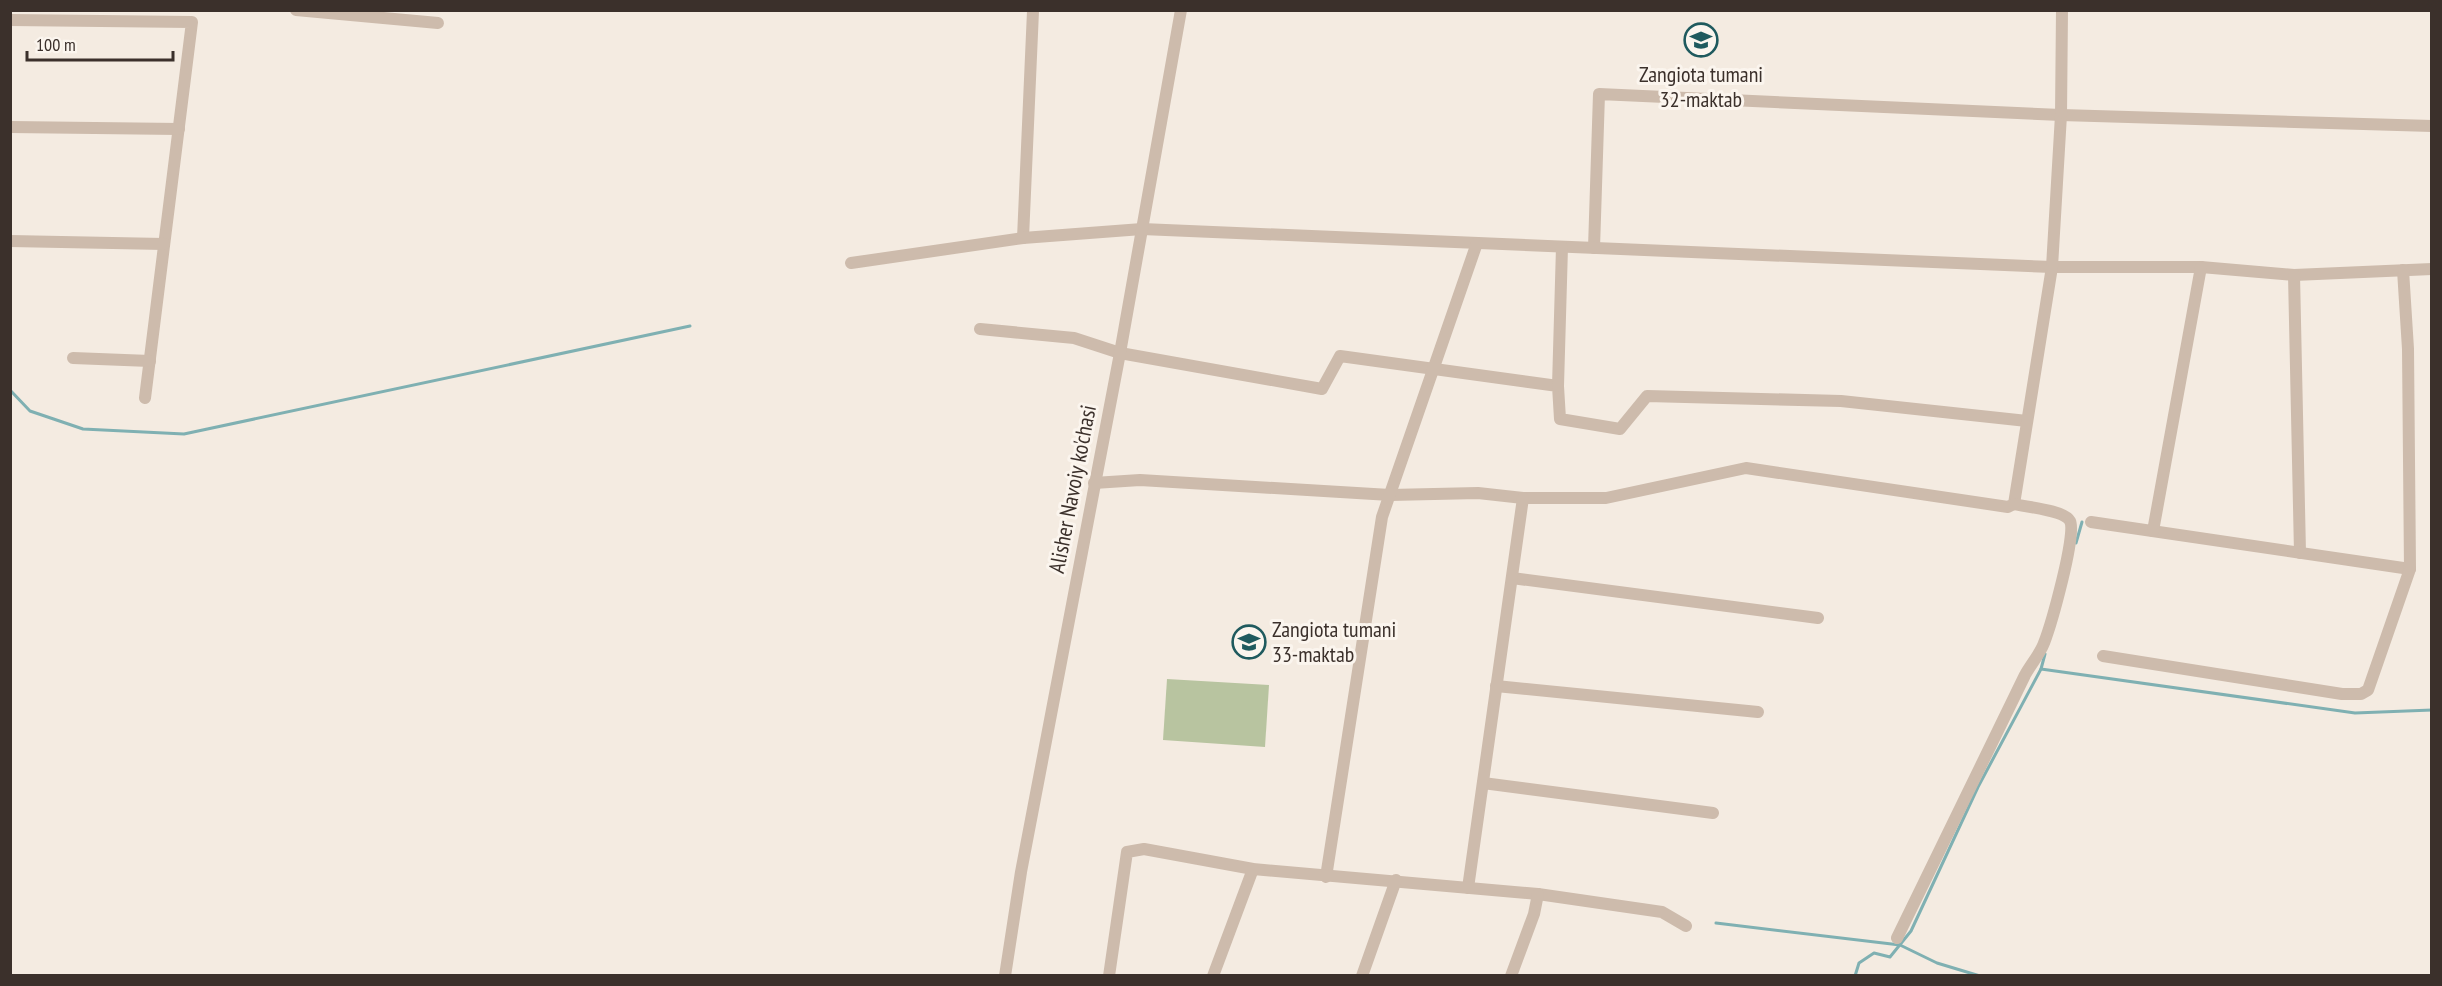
<svg xmlns="http://www.w3.org/2000/svg" width="2442" height="986" font-family="'PT Sans Narrow',sans-serif">
<style>
.green{fill:#b8c4a0}
.lines{fill:none;stroke-linecap:round;stroke-linejoin:round}
.stream{stroke:#7fb0b2;stroke-width:3}
.minor{stroke:#cdbbac;stroke-width:12}
.labels{text-anchor:middle;stroke-width:6;stroke-linejoin:round;paint-order:stroke}
.poi-label{font-size:22px;fill:#3b302b;stroke:#fbf5ee}
.street-label{font-size:22px;fill:#3b302b;stroke:#fbf5ee}
</style>
<rect width="100%" height="100%" fill="#f4ebe1"/>
<!-- green -->
<polygon class="green" points="1167,679 1269,685 1265,747 1163,740"/>
<g class="lines">
<!-- stream -->
<g class="stream">
<polyline points="10,390 30,411 83,429 184,434 690,326"/>
<polyline points="2076,543 2082,522"/>
<polyline points="2041,669 2355,713 2432,710"/>
<polyline points="1716,923 1900,945 1937,963 1980,976"/>
<polyline points="1855,976 1859,963 1874,953 1890,957 1911,931 1978,787 2041,669 2045,654"/>
</g>
<!-- minor -->
<g class="minor">
<polyline points="296,10 438,23"/>
<polyline points="10,20 192,22 145,398"/>
<polyline points="10,127 179,129"/>
<polyline points="1023,238 1033,11"/>
<polyline points="10,241 164,244"/>
<polyline points="1594,248 1599,94 2061,115 2432,126"/>
<polyline points="851,263 1023,238 1142,229 2052,267 2201,267 2294,275 2432,269"/>
<polyline points="2294,275 2300,553"/>
<polyline points="980,329 1074,338 1120,353 1322,389 1340,356 1558,386 1560,419 1620,429 1647,396 1841,401 2027,421"/>
<polyline points="73,358 150,361"/>
<polyline points="1558,386 1562,247"/>
<polyline points="1094,483 1140,480 1390,495 1478,493 1523,498 1606,498 1746,468 2008,507 2014,504 2052,267 2061,115 2062,10"/>
<polyline points="2091,522 2410,569"/>
<polyline points="2153,531 2201,267"/>
<polyline points="1512,578 1818,618"/>
<polyline points="2103,656 2342,694 2361,694 2368,690 2410,569 2408,349 2403,270"/>
<polyline points="1496,686 1758,712"/>
<polyline points="1483,783 1713,813"/>
<polyline points="1326,877 1382,517 1477,243"/>
<polyline points="1468,888 1523,498"/>
<path d="M 1897,938 L 2025,675 C 2031,664 2040,654 2044,643 C 2051,625 2077,534 2070,521 C 2064,510 2026,507 2014,504"/>
<polyline points="1005,976 1021,872 1120,353 1181,10"/>
<polyline points="1109,976 1127,852 1144,849 1253,869 1538,894 1662,912 1686,926"/>
<polyline points="1213,976 1253,869"/>
<polyline points="1362,976 1396,880"/>
<polyline points="1511,976 1534,914 1538,894"/>
</g>
</g>
<!-- icons -->
<defs>
<g id="school-ring" transform="scale(1.725)"><circle r="9.5" fill="#fbf5ee" stroke="#1f5a5e" stroke-width="1.5"/><path d="M0-5L7-2L0 1L-7-2ZM-4 1L0 2.5L4 1V4Q0 6-4 4Z" fill="#1f5a5e"/></g>
</defs>
<g fill-rule="evenodd">
<use href="#school-ring" x="1701" y="40"/>
<use href="#school-ring" x="1249" y="642"/>
</g>
<g class="labels">
<!-- poi labels -->
<g class="poi-label">
<text x="1701" y="82">Zangiota tumani<tspan x="1701" dy="25">32-maktab</tspan></text>
<text x="1272" y="637" text-anchor="start">Zangiota tumani<tspan x="1272" dy="25">33-maktab</tspan></text>
</g>
<!-- street labels -->
<g class="street-label">
<text transform="translate(1072 489) rotate(-79)" y="8">Alisher Navoiy ko'chasi</text>
</g>
</g>
<!-- border -->
<rect width="2442" height="986" fill="none" stroke="#3b302b" stroke-width="24"/>
<!-- scale -->
<path d="M27 51v9h146v-9" fill="none" stroke="#3b302b" stroke-width="3"/>
<text x="36" y="51" font-size="18" fill="#3b302b" stroke="#fbf5ee" stroke-width="4.5" paint-order="stroke">100 m</text>
</svg>
